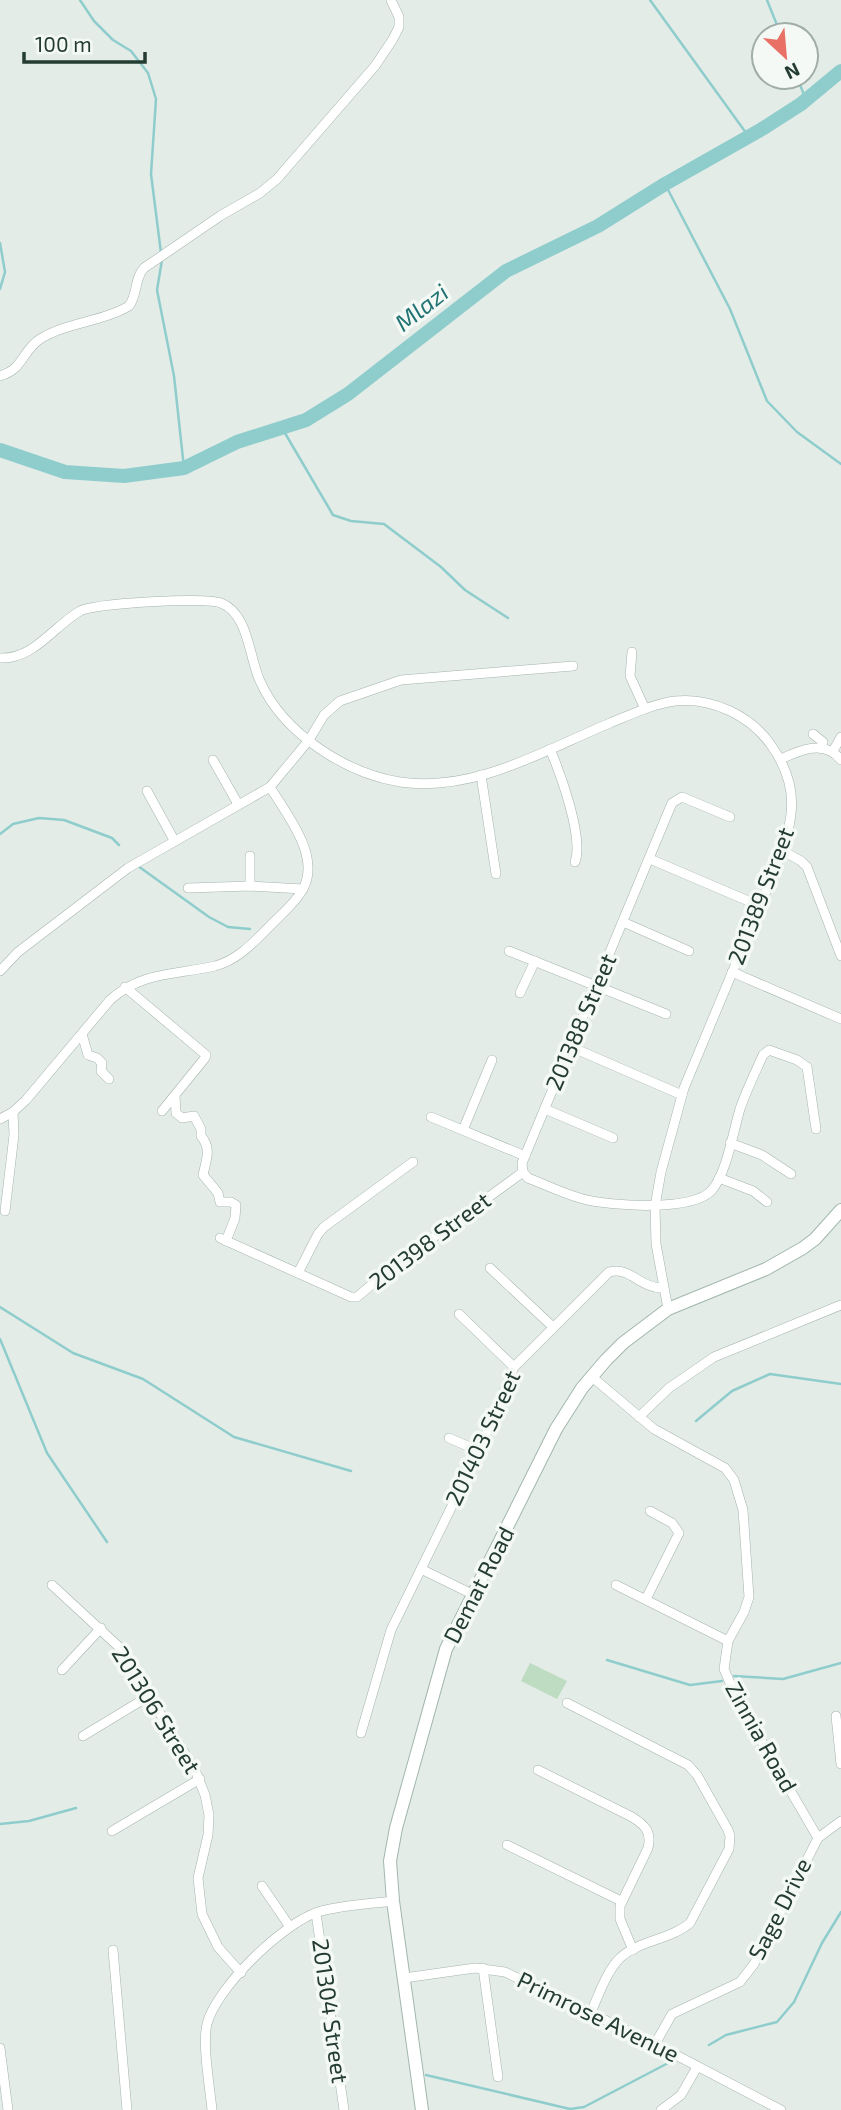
<svg xmlns="http://www.w3.org/2000/svg" width="841" height="2110" font-family="'Exo 2',sans-serif">
<style>
.green{fill:#bedcc1}
.lines{fill:none;stroke-linecap:round;stroke-linejoin:round}
.stream{stroke:#8fcdcd;stroke-width:2.5}
.river{stroke:#8fcdcd;stroke-width:14}
.street-casing{stroke:#a6b4ad;stroke-width:10}
.secondary-casing{stroke:#a2b7ad;stroke-width:14}
.street{stroke:#fff;stroke-width:9}
.secondary{stroke:#fff;stroke-width:12}
.labels{text-anchor:middle;stroke-width:7;stroke-linejoin:round;paint-order:stroke}
.street-label{font-size:23px;fill:#243c32;stroke:#f4f9f5}
.water-label{font-size:24px;font-style:italic;fill:#227474;stroke:#f4f9f5}
</style>
<rect width="100%" height="100%" fill="#e3ece7"/>
<!-- green -->
<polygon class="green" points="530,1663 567,1681 557,1699 521,1681"/>
<g class="lines">
<!-- stream -->
<g class="stream">
<polyline points="80,0 94,21 113,40 131,51 148,73 156,99 151,174 161,253"/>
<polyline points="650,0 749,137"/>
<polyline points="767,0 781,35"/>
<polyline points="797,77 806,100"/>
<polyline points="665,184 730,309 767,401 797,432 841,464"/>
<polyline points="0,243 5,272 0,289"/>
<polyline points="162,260 157,290 174,376 184,468"/>
<polyline points="282,428 333,515 351,521 384,524 441,567 465,590 508,618"/>
<polyline points="0,834 13,824 39,818 64,820 112,838 119,845"/>
<polyline points="138,866 209,917 228,927 250,929"/>
<polyline points="0,1307 73,1353 143,1379 234,1437 351,1471"/>
<polyline points="0,1339 47,1453 107,1542"/>
<polyline points="696,1421 732,1391 770,1374 841,1384"/>
<polyline points="607,1660 690,1685 722,1681"/>
<polyline points="734,1676 783,1679 841,1663"/>
<polyline points="0,1824 29,1821 76,1808"/>
<polyline points="709,2045 726,2035 777,2022 794,2002 822,1943 841,1912"/>
<polyline points="426,2075 570,2109 584,2107 672,2061"/>
</g>
<!-- river -->
<polyline class="river" points="0,450 65,472 124,476 184,468 237,442 306,420 348,394 506,271 598,226 665,184 762,129 801,104 841,71"/>
<!-- street casing -->
<g class="street-casing">
<g id="street">
<path d="M 0,376 C 24,369 21,352 40,339 C 67,322 102,322 129,306 C 138,294 134,279 144,268 L 220,216 L 260,193 L 277,179 L 375,66 L 393,39 L 399,27 L 399,17 L 391,0"/>
<polyline points="632,652 630,676 645,709"/>
<path d="M 0,658 C 33,660 54,626 80,611 C 95,603 206,597 221,603 C 249,614 249,658 260,681 C 283,733 345,773 400,782 C 474,793 545,750 610,723 C 632,714 653,704 675,701 C 712,697 751,716 771,745 C 801,787 794,821 777,865 L 684,1088 L 661,1172 L 655,1206 L 656,1244 L 668,1309"/>
<polyline points="813,734 823,742 821,748"/>
<path d="M 550,749 C 560,773 584,837 575,862"/>
<polyline points="833,751 841,737"/>
<path d="M 781,759 C 800,750 825,739 841,760"/>
<polyline points="213,760 238,804"/>
<polyline points="481,775 496,874"/>
<polyline points="147,791 174,840"/>
<path d="M 730,817 L 682,797 L 672,803 L 522,1163 L 523,1172 L 528,1178 C 546,1185 564,1194 583,1199 C 610,1206 693,1212 712,1190 C 727,1172 733,1132 740,1109 C 746,1091 755,1073 763,1055 L 769,1050 L 797,1060 L 807,1067 L 816,1129"/>
<polyline points="783,851 801,861 807,867 841,956"/>
<polyline points="650,859 760,906"/>
<polyline points="250,886 250,856"/>
<polyline points="188,888 250,886 303,889"/>
<polyline points="623,922 689,951"/>
<polyline points="509,951 666,1014"/>
<polyline points="0,971 18,952 128,868 270,787 309,740 324,715 340,701 401,680 573,666"/>
<polyline points="732,972 841,1019"/>
<polyline points="125,987 206,1055 205,1058 162,1111"/>
<polyline points="520,993 535,961"/>
<polyline points="82,1034 88,1055 97,1058 102,1063 101,1071 109,1079"/>
<polyline points="571,1047 682,1095"/>
<path d="M 175,1096 L 176,1113 L 182,1118 L 194,1116 L 201,1129 L 201,1136 C 212,1149 206,1160 203,1175 L 218,1193 L 220,1202 L 231,1202 L 236,1205 L 235,1218 L 226,1241"/>
<polyline points="545,1109 613,1138"/>
<polyline points="431,1117 525,1156"/>
<path d="M 0,1119 L 13,1112 L 26,1100 L 110,1000 C 142,971 176,975 215,966 C 237,960 252,944 267,929 C 279,916 295,904 303,889 C 321,856 287,815 270,787"/>
<polyline points="463,1130 492,1060"/>
<polyline points="730,1143 762,1155 791,1174"/>
<polyline points="719,1178 753,1191 767,1202"/>
<polyline points="5,1211 14,1135 13,1112"/>
<polyline points="220,1238 351,1297 357,1297 393,1267 523,1172"/>
<polyline points="490,1268 553,1327"/>
<polyline points="298,1273 318,1234 324,1227 413,1162"/>
<polyline points="459,1314 514,1367"/>
<polyline points="592,1377 654,1429 725,1468 734,1480 743,1510 749,1597 744,1612 728,1641 724,1669 737,1699 818,1838"/>
<polyline points="639,1417 669,1388 714,1357 841,1305"/>
<polyline points="449,1438 479,1451"/>
<polyline points="421,1569 474,1595"/>
<polyline points="52,1585 118,1646 195,1770 205,1795 209,1815 208,1835 198,1878 202,1914 218,1947 241,1973"/>
<polyline points="616,1585 728,1641"/>
<polyline points="646,1599 679,1533 672,1523 650,1511"/>
<polyline points="62,1670 101,1628"/>
<path d="M 567,1703 L 688,1765 L 697,1775 L 728,1830 L 730,1836 L 729,1849 L 690,1923 C 670,1940 639,1940 620,1958 C 606,1972 599,1995 591,2012"/>
<polyline points="836,1716 841,1764"/>
<path d="M 361,1733 L 391,1630 L 479,1451 L 514,1367 L 609,1272 C 630,1266 639,1288 663,1288"/>
<polyline points="83,1736 149,1696"/>
<path d="M 538,1770 L 632,1817 C 645,1825 652,1832 648,1848 L 620,1906 L 620,1919 L 633,1950"/>
<polyline points="112,1831 200,1779"/>
<polyline points="507,1845 621,1901"/>
<polyline points="262,1886 290,1927"/>
<polyline points="316,1913 344,2110"/>
<polyline points="113,1950 127,2110"/>
<polyline points="483,1968 498,2077"/>
<polyline points="404,1978 475,1968 505,1972 655,2044 781,2110"/>
<polyline points="655,2044 672,2014 740,1982 754,1964 818,1838 841,1821"/>
<polyline points="0,2048 8,2110"/>
<path d="M 212,2110 C 210,2088 202,2044 207,2024 C 216,1988 283,1923 318,1912 C 342,1905 368,1904 393,1901"/>
<polyline points="661,2110 681,2095 697,2067"/>
</g>
</g>
<!-- secondary casing -->
<g class="secondary-casing">
<polyline id="secondary" points="422,2110 393,1901 390,1861 396,1828 446,1649 556,1429 582,1388 606,1360 623,1343 668,1309 766,1269 803,1248 815,1239 841,1210"/>
</g>
<!-- street -->
<use href="#street" class="street"/>
<!-- secondary -->
<use href="#secondary" class="secondary"/>
</g>
<g class="labels">
<!-- street labels -->
<g class="street-label">
<text transform="translate(761 896) rotate(-69)" y="8">201389 Street</text>
<text transform="translate(581 1022) rotate(-67)" y="8">201388 Street</text>
<text transform="translate(430 1241) rotate(-37)" y="8">201398 Street</text>
<text transform="translate(483 1438) rotate(-65)" y="8">201403 Street</text>
<text transform="translate(479 1585) rotate(-63)" y="8">Demat Road</text>
<text transform="translate(156 1710) rotate(58)" y="8">201306 Street</text>
<text transform="translate(761 1737) rotate(61)" y="8">Zinnia Road</text>
<text transform="translate(780 1909) rotate(-63)" y="8">Sage Drive</text>
<text transform="translate(330 2011) rotate(82)" y="8">201304 Street</text>
<text transform="translate(598 2017) rotate(26)" y="8">Primrose Avenue</text>
</g>
<!-- water labels -->
<g class="water-label">
<text transform="translate(422 308) rotate(-38)" y="8">Mlazi</text>
</g>
</g>
<!-- north arrow -->
<g transform="translate(785 56) rotate(154)"><circle r="33" fill="#f4f9f5" stroke="#a1ada7" stroke-width="2"/>
<path d="M0-5L12 26L0 18L-12 26Z" fill="#e87065"/>
<text y="-10" font-size="19" font-weight="bold" text-anchor="middle" fill="#243c32">N</text>
</g>
<!-- scale -->
<path d="M24 52v10h121v-10" fill="none" stroke="#243c32" stroke-width="3.5"/>
<text x="35" y="52" font-size="21" fill="#243c32" stroke="#f4f9f5" stroke-width="5" paint-order="stroke">100 m</text>
</svg>
